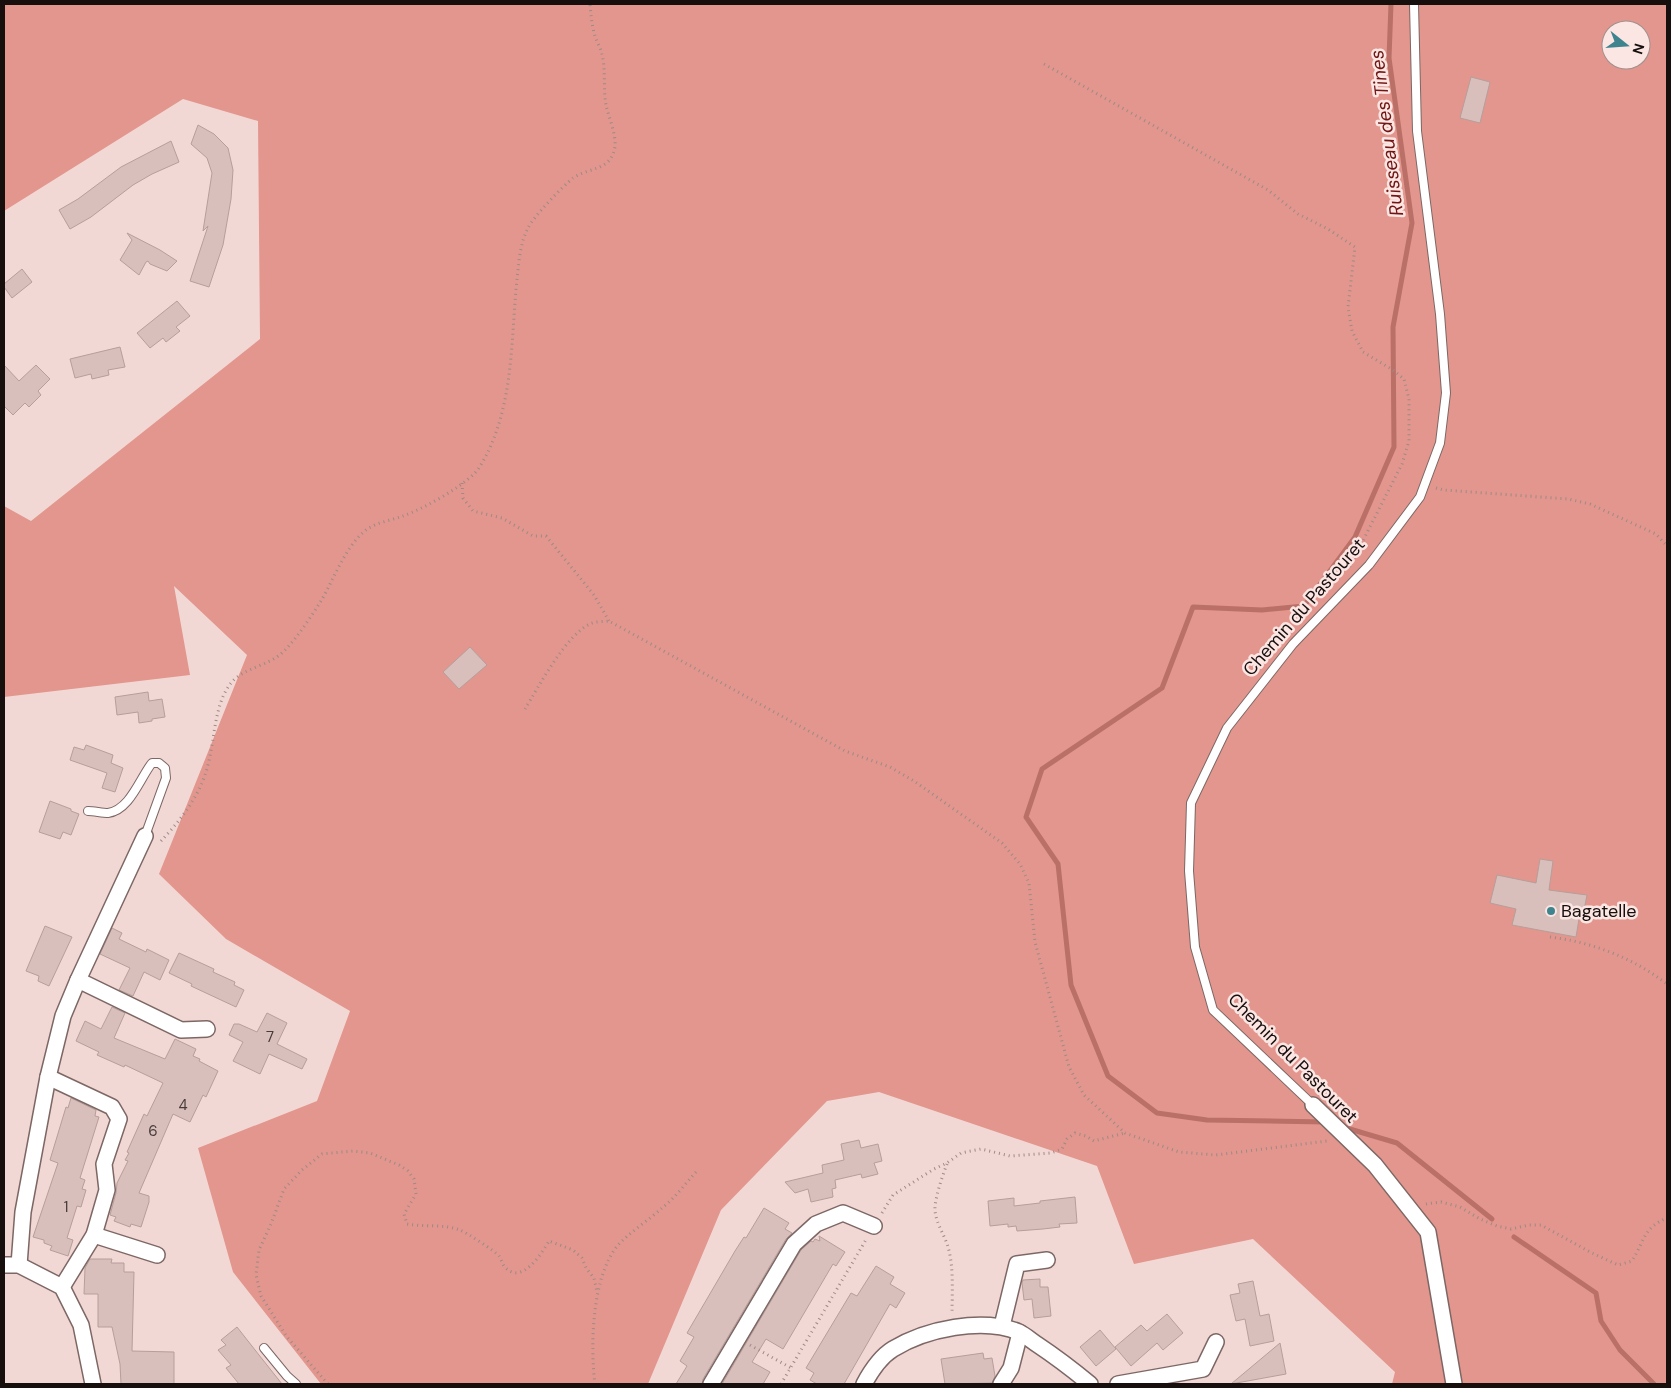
<svg xmlns="http://www.w3.org/2000/svg" width="1671" height="1388" font-family="'DM Sans',sans-serif">
<style>
.green{fill:#e2968d;fill-rule:evenodd}
.lines{fill:none;stroke-linecap:round;stroke-linejoin:round}
.stream{stroke:#ba7067;stroke-width:5}
.building{fill:#d8bfbc;stroke:#b69e9b}
.service-casing{stroke:#7d6764;stroke-width:10}
.minor-casing{stroke:#7d6764;stroke-width:18}
.path{stroke:#9d8a87;stroke-width:3;stroke-dasharray:1 4;stroke-linecap:butt}
.service{stroke:#fff;stroke-width:8}
.minor{stroke:#fff;stroke-width:15}
.poi-dot{fill:#3d848e;stroke:#fbe6e3;stroke-width:2}
.labels{text-anchor:middle;stroke-width:5;stroke-linejoin:round;paint-order:stroke}
.number-label{font-size:15px;fill:#473b3a}
.street-label{font-size:18px;fill:#170f0e;stroke:#fbe6e3}
.poi-label{font-size:18px;fill:#170f0e;stroke:#fbe6e3;text-anchor:start}
.water-label{font-size:19px;font-style:italic;fill:#701513;stroke:#fbe6e3}
</style>
<rect width="100%" height="100%" fill="#f2d8d4"/>
<!-- green -->
<path class="green" d="M 4,4 L 1667,4 L 1667,1384 L 1392,1384 L 1395,1372 L 1253,1239 L 1134,1264 L 1097,1166 L 879,1092 L 827,1101 L 721,1210 L 648,1384 L 321,1384 L 233,1272 L 198,1148 L 317,1101 L 350,1011 L 226,939 L 159,874 L 247,655 L 174,586 L 190,675 L 4,697 L 4,506 L 31,521 L 260,339 L 258,121 L 183,99 L 4,211 ZM 1611,30 L 1641,30 L 1641,60 L 1611,60 Z"/>
<g class="lines">
<!-- stream -->
<g class="stream">
<polyline points="1325,1122 1207,1120 1157,1113 1108,1076 1071,985 1058,864 1026,817 1042,769 1162,688 1193,607 1262,610 1304,606 1355,537 1394,447 1393,327 1412,223 1389,58 1391,4"/>
<polyline points="1343,1127 1397,1143 1492,1219"/>
<polyline points="1514,1237 1596,1293 1601,1321 1620,1350 1654,1384"/>
</g>
</g>
<!-- building -->
<g class="building">
<polygon points="1471,77 1490,82 1480,123 1460,118"/>
<polygon points="198,125 214,134 228,148 233,170 231,199 223,245 209,287 190,281 208,226 203,231 212,173 207,158 191,144"/>
<polygon points="171,141 179,162 152,174 133,185 91,217 70,229 59,210 78,199 121,167"/>
<polygon points="127,233 160,250 177,261 167,271 150,264 148,261 146,262 139,275 120,260 132,240"/>
<polygon points="22,269 32,282 12,298 4,287 4,284"/>
<polygon points="177,301 190,316 176,327 180,331 166,342 163,338 150,348 137,333"/>
<polygon points="120,347 125,367 108,370 109,375 92,379 91,374 75,378 70,359"/>
<polygon points="4,365 19,381 36,365 50,379 38,391 41,395 29,407 25,403 13,415 4,406"/>
<polygon points="470,647 487,665 459,689 443,672"/>
<polygon points="148,692 149,701 162,699 165,717 152,719 152,721 139,723 138,712 117,715 115,697"/>
<polygon points="86,745 113,755 111,763 123,768 115,792 102,788 107,773 70,760 74,747 84,750"/>
<polygon points="50,801 71,809 71,811 79,814 71,835 63,832 60,839 39,832"/>
<polygon points="1540,859 1553,861 1549,890 1587,895 1582,920 1579,919 1576,937 1512,925 1516,909 1490,903 1497,875 1536,883"/>
<polygon points="45,926 72,937 49,986 38,981 39,976 26,971"/>
<polygon points="112,928 122,933 119,939 146,952 147,949 169,960 160,980 144,972 133,996 119,990 130,968 100,954"/>
<polygon points="179,953 214,969 213,972 235,982 234,985 244,990 236,1007 191,986 192,984 169,973"/>
<polygon points="112,1007 125,1013 114,1038 165,1059 175,1039 196,1049 193,1056 200,1059 199,1061 218,1071 206,1097 203,1095 190,1122 173,1114 139,1193 149,1196 149,1202 141,1227 131,1224 130,1227 114,1221 116,1217 110,1215 116,1193 117,1183 128,1161 125,1160 129,1153 127,1152 144,1114 147,1116 163,1083 125,1065 124,1067 97,1055 99,1052 76,1041 85,1021 101,1029"/>
<polygon points="267,1013 287,1023 277,1044 307,1059 302,1069 269,1054 260,1074 233,1061 243,1042 229,1035 234,1024 239,1024 257,1032"/>
<polygon points="71,1098 96,1110 95,1116 99,1117 80,1178 85,1180 82,1189 86,1190 81,1207 77,1206 67,1238 73,1240 68,1256 50,1250 52,1246 44,1243 44,1240 33,1237 58,1163 50,1160 66,1107 68,1108"/>
<polygon points="859,1140 861,1148 878,1144 882,1161 874,1163 878,1174 862,1178 861,1174 835,1180 836,1188 832,1189 833,1197 811,1202 808,1189 795,1193 785,1182 823,1173 822,1165 844,1160 841,1144"/>
<polygon points="1075,1197 1077,1223 1059,1224 1060,1227 1043,1229 1017,1231 1016,1226 1008,1227 1008,1224 990,1226 988,1201 1014,1198 1014,1206 1040,1203 1040,1201"/>
<polygon points="764,1208 789,1223 785,1229 792,1233 786,1239 703,1379 702,1384 676,1384 687,1366 680,1361 694,1337 687,1333 735,1251 744,1237 746,1238"/>
<polygon points="819,1236 845,1252 836,1266 833,1264 783,1349 766,1339 752,1362 770,1372 763,1384 722,1384 801,1250 811,1241 813,1242 815,1239 820,1241"/>
<polygon points="90,1259 112,1259 111,1263 124,1263 124,1272 134,1272 132,1351 174,1352 174,1384 121,1384 120,1364 112,1327 98,1327 98,1294 84,1294 85,1268"/>
<polygon points="876,1266 894,1277 890,1284 905,1293 896,1308 890,1304 844,1384 817,1384 810,1380 814,1373 806,1368 851,1293 857,1296"/>
<polygon points="1040,1279 1040,1287 1048,1287 1051,1316 1034,1318 1032,1299 1024,1300 1022,1283 1023,1280"/>
<polygon points="1253,1281 1260,1316 1269,1314 1274,1341 1250,1346 1245,1319 1236,1321 1230,1295 1240,1293 1238,1284"/>
<polygon points="1167,1314 1183,1333 1163,1350 1157,1343 1131,1366 1115,1347 1141,1325 1147,1331"/>
<polygon points="237,1327 259,1355 282,1384 239,1384 226,1368 231,1365 218,1350 226,1345 221,1340"/>
<polygon points="1100,1330 1116,1349 1096,1366 1080,1347"/>
<polygon points="1280,1343 1286,1374 1231,1384"/>
<polygon points="983,1353 984,1359 992,1358 995,1376 992,1383 945,1384 941,1359"/>
</g>
<g class="lines">
<!-- service casing -->
<g class="service-casing">
<g id="service">
<path d="M 88,811 C 94,811 102,813 108,813 C 130,810 140,778 152,763 L 159,763 L 165,768 L 166,778 L 145,836"/>
<polyline points="1313,1105 1213,1010 1195,947 1189,871 1191,803 1227,728 1293,644 1369,565 1420,497 1440,443 1446,393 1440,314 1417,131 1414,4"/>
<polyline points="264,1348 287,1376 296,1384"/>
</g>
</g>
<!-- minor casing -->
<g class="minor-casing">
<g id="minor">
<polyline points="78,980 181,1030 207,1029"/>
<polyline points="48,1077 112,1107 119,1119 104,1164 107,1190 94,1235 62,1287"/>
<polyline points="1313,1105 1375,1165 1428,1232 1454,1384"/>
<polyline points="94,1235 157,1255"/>
<polyline points="4,1265 19,1265 62,1287 81,1325 93,1384"/>
<polyline points="19,1265 23,1212 48,1077 63,1016 78,980 145,836"/>
<polyline points="1002,1326 1017,1264 1047,1260"/>
<polyline points="711,1384 794,1244 816,1224 843,1213 874,1226"/>
<path d="M 864,1384 C 871,1371 880,1357 893,1349 C 926,1329 982,1317 1019,1332 C 1025,1335 1032,1341 1038,1345 C 1056,1357 1073,1370 1090,1384"/>
<polyline points="1001,1384 1011,1368 1020,1333"/>
<polyline points="1118,1384 1203,1369 1216,1342"/>
</g>
</g>
<!-- path -->
<g class="path">
<polyline points="1044,64 1268,190 1298,214 1328,229 1355,247 1348,307 1352,331 1363,352 1393,370 1404,379 1409,399 1409,441 1402,464 1349,568"/>
<polyline points="462,483 463,498 473,511 502,518 533,536 546,536 594,595 609,621"/>
<polyline points="1436,488 1444,490 1568,499 1590,504 1656,534 1667,546"/>
<path d="M 525,709 C 539,686 566,635 590,624 C 595,621 603,622 609,621 L 845,751 L 890,767 L 914,781 L 1002,843 L 1020,864 L 1029,883 L 1035,942 L 1069,1067 L 1084,1095 L 1125,1133 L 1179,1152 L 1216,1155 L 1327,1141"/>
<path d="M 161,841 C 179,822 198,798 206,772 C 215,745 213,705 231,683 C 244,667 270,666 284,651 C 298,637 310,618 321,601 C 334,579 347,542 369,528 C 379,522 392,520 403,516 C 425,508 458,489 474,474 C 480,468 484,459 488,452 C 514,397 511,337 517,279 C 519,262 520,243 528,228 C 533,217 563,186 573,178 C 589,167 612,171 615,146 C 616,134 609,118 606,105 C 603,89 606,71 602,54 C 601,49 598,44 596,39 C 592,28 591,16 590,4"/>
<path d="M 1550,937 C 1592,942 1633,958 1667,984"/>
<path d="M 947,1164 C 942,1177 937,1192 935,1206 C 934,1221 944,1233 948,1247 C 954,1267 952,1293 952,1314"/>
<path d="M 1426,1204 L 1441,1202 L 1460,1207 L 1480,1219 L 1497,1226 L 1511,1229 L 1529,1225 L 1541,1225 L 1592,1253 L 1618,1265 L 1632,1261 C 1645,1240 1643,1228 1667,1218"/>
<polyline points="882,1213 893,1195 934,1169 947,1163 961,1153 981,1149 1010,1156 1051,1153 1062,1149 1067,1139 1075,1133 1086,1136 1094,1141 1125,1133"/>
<polyline points="750,1345 791,1368"/>
<path d="M 328,1384 L 287,1337 L 261,1296 L 256,1275 L 259,1250 L 271,1224 L 284,1189 L 302,1170 L 322,1154 L 353,1151 L 370,1153 L 399,1165 L 408,1171 L 414,1179 L 416,1194 L 404,1214 L 407,1224 C 424,1227 444,1224 460,1230 C 467,1233 495,1251 499,1256 C 501,1259 502,1263 504,1266 C 521,1287 542,1253 549,1241 L 573,1250 L 582,1258 L 586,1268 L 594,1278 L 597,1292"/>
<path d="M 595,1384 C 590,1345 592,1276 618,1245 C 629,1233 650,1219 662,1208 C 675,1198 685,1184 696,1172"/>
<polyline points="781,1384 867,1238"/>
</g>
<!-- service -->
<use href="#service" class="service"/>
<!-- minor -->
<use href="#minor" class="minor"/>
</g>
<!-- markers -->
<circle class="poi-dot" cx="1551" cy="911" r="5"/>
<g class="labels">
<!-- number labels -->
<g class="number-label">
<text x="270" y="1042">7</text>
<text x="183" y="1110">4</text>
<text x="153" y="1136">6</text>
<text x="66" y="1212">1</text>
</g>
<!-- street labels -->
<g class="street-label">
<text transform="translate(1304 607) rotate(-49)" y="6">Chemin du Pastouret</text>
<text transform="translate(1293 1058) rotate(45)" y="6">Chemin du Pastouret</text>
</g>
<!-- poi labels -->
<g class="poi-label">
<text x="1561" y="917">Bagatelle</text>
</g>
<!-- water labels -->
<g class="water-label">
<text transform="translate(1386 133) rotate(-97)" y="7">Ruisseau des Tines</text>
</g>
</g>
<!-- border -->
<rect width="1671" height="1388" fill="none" stroke="#170f0e" stroke-width="10"/>
<!-- north arrow -->
<g transform="translate(1626 45) rotate(107)"><circle r="24" fill="#fbe6e3" stroke="#a0908e"/>
<path d="M0-4L9 19L0 12L-9 19Z" fill="#3d848e"/>
<text y="-8" font-size="14" font-weight="bold" text-anchor="middle" fill="#170f0e">N</text>
</g>
</svg>
